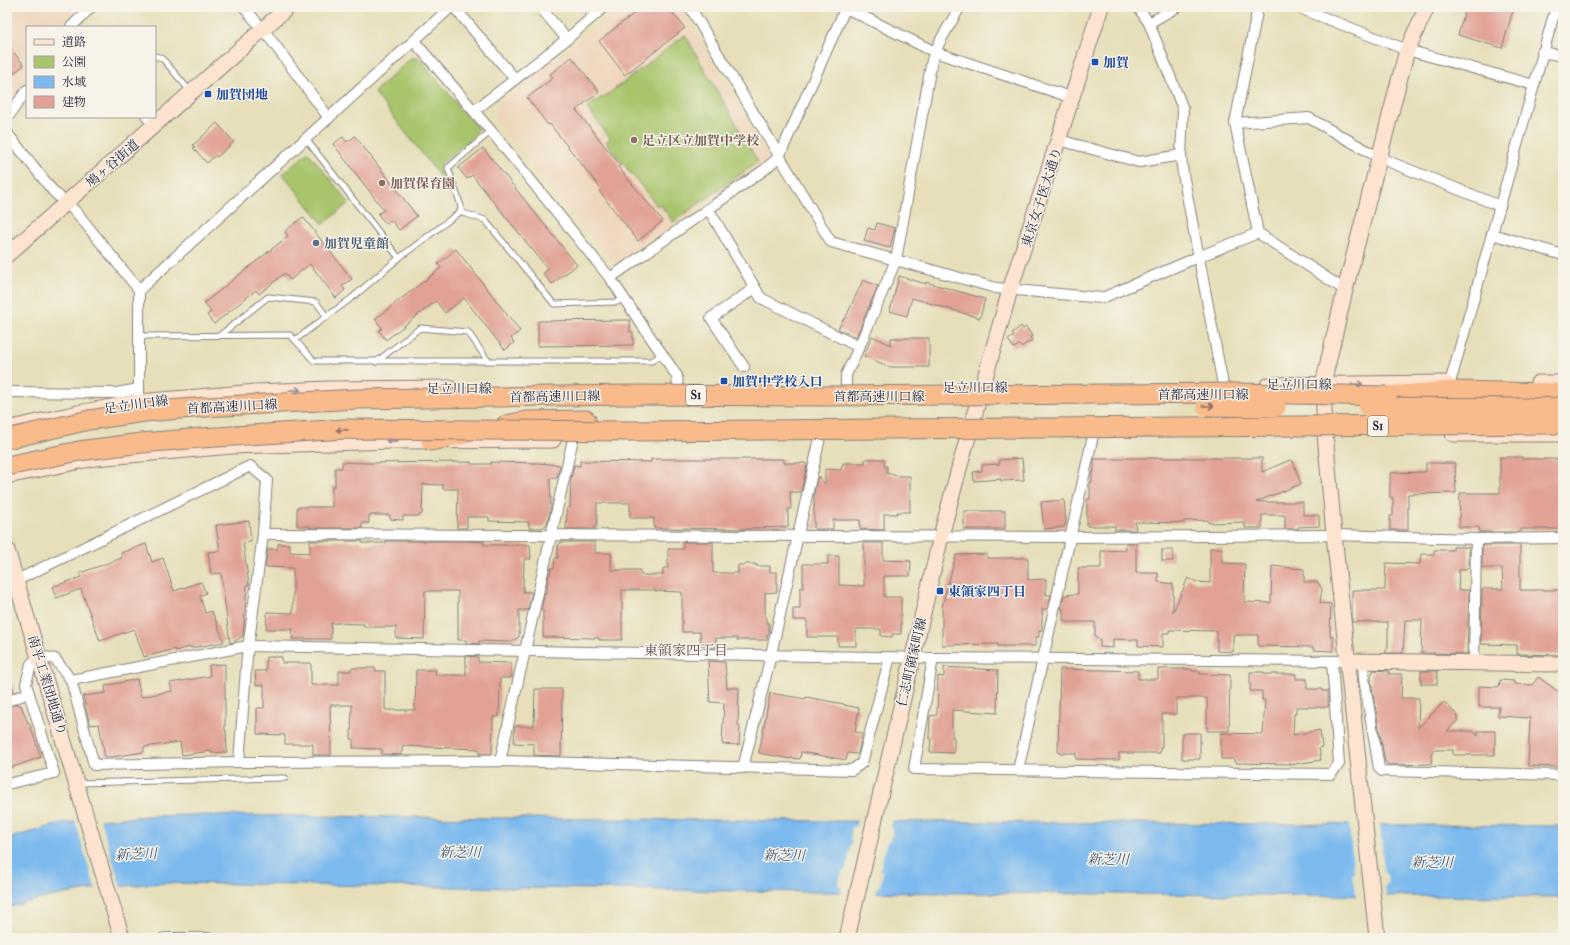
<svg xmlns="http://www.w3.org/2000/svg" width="1570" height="945" font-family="'IM FELL French Canon','Noto Serif JP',serif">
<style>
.built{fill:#eed6bb}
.green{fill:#a8c56c;stroke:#657454}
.water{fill:#7bb9ee;stroke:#4e6e94}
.pier{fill:#e6dfba}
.building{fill:#e1a295}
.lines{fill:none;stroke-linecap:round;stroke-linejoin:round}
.lane-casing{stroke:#84807a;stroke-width:7}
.street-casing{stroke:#84807a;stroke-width:12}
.secondary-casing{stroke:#84807a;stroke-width:17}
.highway-casing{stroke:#84807a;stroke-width:21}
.lane{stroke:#fff;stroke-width:5}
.street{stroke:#fff;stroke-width:10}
.secondary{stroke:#fde4d1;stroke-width:15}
.highway{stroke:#fabb8c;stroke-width:19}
.highway-bridge-casing{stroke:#84807a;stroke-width:21;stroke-linecap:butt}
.highway-bridge{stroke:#fabb8c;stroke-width:19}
.oneway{stroke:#9a8d8e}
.oneway2{stroke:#8e6e64}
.transit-dot{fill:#1a4fb4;stroke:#f7f3e8;stroke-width:1.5}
.education-dot{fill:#8d6e63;stroke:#f7f3e8;stroke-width:1.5}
.service-dot{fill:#5c6f8a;stroke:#f7f3e8;stroke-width:1.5}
.labels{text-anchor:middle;stroke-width:3;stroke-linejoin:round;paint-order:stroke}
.shield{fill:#f7f3e8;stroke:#62616f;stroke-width:1}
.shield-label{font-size:12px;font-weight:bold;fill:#22223b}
.transit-label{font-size:13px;font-weight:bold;fill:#164399;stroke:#f7f3e8;text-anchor:start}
.education-label{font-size:13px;font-weight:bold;fill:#785e54;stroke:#f7f3e8;text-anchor:start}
.street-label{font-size:13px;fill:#22223b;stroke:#f7f3e8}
.service-label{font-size:13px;font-weight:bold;fill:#4e5e75;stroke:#f7f3e8;text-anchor:start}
.neighbourhood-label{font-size:14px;fill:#654f5a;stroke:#f7f3e8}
.water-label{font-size:14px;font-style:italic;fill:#41577a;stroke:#f7f3e8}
</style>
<rect width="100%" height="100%" fill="#f7f3e8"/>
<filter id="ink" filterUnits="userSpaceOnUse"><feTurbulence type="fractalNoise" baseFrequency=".025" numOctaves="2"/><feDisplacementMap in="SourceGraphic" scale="8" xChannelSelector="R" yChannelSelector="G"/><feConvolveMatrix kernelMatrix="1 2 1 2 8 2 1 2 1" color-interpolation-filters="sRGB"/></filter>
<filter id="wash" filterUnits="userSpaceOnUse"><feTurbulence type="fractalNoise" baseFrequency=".012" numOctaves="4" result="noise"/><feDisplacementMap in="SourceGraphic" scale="16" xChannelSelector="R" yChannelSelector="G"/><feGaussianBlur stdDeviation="0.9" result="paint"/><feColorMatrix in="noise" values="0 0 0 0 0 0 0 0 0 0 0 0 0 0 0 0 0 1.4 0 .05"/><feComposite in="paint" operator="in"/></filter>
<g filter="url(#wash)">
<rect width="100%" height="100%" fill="#e6dfba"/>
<!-- built -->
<g class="built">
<polygon points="7,7 79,7 62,27 27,27 27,79 7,109"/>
<polygon points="620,7 682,7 769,159 620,263 610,260 495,121 496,106"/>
</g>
<!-- green -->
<g class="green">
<polygon points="685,35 758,162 673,222 660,204 657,206 606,142 610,138 587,108 602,97 603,98"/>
<polygon points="411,58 419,58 457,104 457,108 461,112 464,112 478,128 475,135 440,165 441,178 374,92"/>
<polygon points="308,152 349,203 323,224 283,174"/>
</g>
<!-- water -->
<path class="water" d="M 192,815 L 823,821 L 1563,826 L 1563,897 L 812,892 L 165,883 C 111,886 59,892 7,908 L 7,839 L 62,823 L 147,816 Z"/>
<!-- pier -->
<g class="pier">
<polygon points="100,819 121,887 96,891 75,820"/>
<polygon points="857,820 892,820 891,826 893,829 891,841 887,842 880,870 883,872 880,886 877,887 875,895 840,894 842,887 838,884 842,872 846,870 852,841 850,839 852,827 856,826"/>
<polygon points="1349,822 1380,822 1384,874 1387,874 1388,885 1385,885 1386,898 1356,897 1352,874 1354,874"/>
</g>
<g id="blocks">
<!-- building -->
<g class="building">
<polygon points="642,7 668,7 685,28 625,75 599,41"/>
<polygon points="1466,7 1514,7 1502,48 1458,35"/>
<polygon points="7,44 24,65 7,79"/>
<polygon points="572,57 599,92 576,110 620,165 618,167 663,221 638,241 599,191 601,189 550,124 548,125 527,98 553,78 550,74"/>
<polygon points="217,123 234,142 217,157 216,155 207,163 193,148 195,147 193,145"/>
<polygon points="355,136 417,216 399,230 391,220 386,224 378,214 384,210 333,144 343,137 347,142"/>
<polygon points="483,148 577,265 552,284 543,274 548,269 472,175 467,179 458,168"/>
<polygon points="303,217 352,279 342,286 345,290 336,298 310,264 290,280 285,273 259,294 256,290 214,324 207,315 211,312 204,303 288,236 285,231"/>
<polygon points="877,223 895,228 890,248 864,241 868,228 875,230"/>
<polygon points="456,249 520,331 511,338 514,343 505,350 464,298 445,313 436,301 386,340 379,331 382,328 375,319 441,268 438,264"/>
<polygon points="899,276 926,284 926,282 985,299 980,318 912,298 907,316 890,311"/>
<polygon points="863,280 878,286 856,337 838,329 844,318 845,319"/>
<polygon points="630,320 630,332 633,332 633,345 538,346 538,321"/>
<polygon points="1021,326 1023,329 1026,327 1032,336 1030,337 1032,340 1021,347 1019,345 1014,348 1008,340 1014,336 1012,333"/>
<polygon points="872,336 891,345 891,338 929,338 929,367 890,367 864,356"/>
<polygon points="1500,457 1522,457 1522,459 1563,459 1563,529 1520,529 1520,532 1479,532 1479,527 1459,527 1460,493 1500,493"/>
<polygon points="1022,458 1024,480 1001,481 1001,479 974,481 973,472 982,471 982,465 1000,464 999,460"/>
<polygon points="1122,458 1262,458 1262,472 1290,460 1293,461 1301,484 1256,502 1303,502 1303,515 1319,515 1319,526 1298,527 1298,529 1285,529 1285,515 1262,515 1262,528 1245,528 1245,522 1208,523 1208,520 1184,521 1184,523 1135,522 1136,530 1115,530 1115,526 1087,526 1087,499 1090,499 1090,482 1092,482 1092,472 1094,472 1094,459 1122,459"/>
<polygon points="651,459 784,459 784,463 805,463 807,465 801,492 790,492 791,509 788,509 788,527 751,528 750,529 654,528 654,518 630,518 630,503 597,503 597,527 595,526 595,529 566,529 567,508 570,508 571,479 574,465 580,466 580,461 651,462"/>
<polygon points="865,459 884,459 884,466 887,466 887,474 893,474 893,475 897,476 910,476 910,512 897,512 897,514 884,514 884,530 860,529 860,520 833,520 833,529 814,529 814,493 818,476 825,484 825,469 841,470 843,463 865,463"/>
<polygon points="342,462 365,463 471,462 471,464 491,464 491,462 538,463 560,465 557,478 550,478 551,507 547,524 542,528 529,528 529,522 489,521 489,517 467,517 467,528 457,528 458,489 443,489 443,485 423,484 422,514 419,516 403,516 403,520 402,520 390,519 390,515 369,515 369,523 362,523 362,528 310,528 310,526 297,526 297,507 332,507 332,486 335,486 335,468 342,468"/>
<polygon points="1426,463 1455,463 1456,493 1408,494 1408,530 1390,530 1390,516 1393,516 1393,498 1390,497 1390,473 1426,472"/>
<polygon points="1064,500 1066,522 1064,527 1044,529 1041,502"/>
<rect x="964" y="511" width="41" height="18"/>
<polygon points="249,521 251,542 243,543 249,585 247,585 243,636 234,642 230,643 221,573 211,574 208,552 220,551 216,525"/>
<polygon points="310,541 362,541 362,543 386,543 386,541 467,541 484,542 484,545 530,545 531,559 524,559 523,592 532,592 528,610 519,610 519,637 511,642 479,641 479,644 466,643 466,640 458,640 458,591 425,591 424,639 396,638 396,627 364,627 364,624 331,623 331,639 292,639 293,629 266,629 267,612 293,613 293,568 265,567 268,549 278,549 278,544 290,544 290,552 310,553"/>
<polygon points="562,542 595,542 595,553 611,553 611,570 640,570 640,575 663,575 663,568 668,568 668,549 683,549 683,542 713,542 713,573 738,573 738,565 744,565 744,564 756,564 756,566 770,566 770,572 777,572 777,592 765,593 765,618 767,618 767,623 769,623 769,634 767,634 767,640 737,640 737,638 716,638 716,648 707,648 707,645 701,645 700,632 682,632 682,592 655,591 655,590 622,590 622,640 599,640 599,638 543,637 543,610 541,610 545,592 547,592 547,585 551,568 554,568 555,558 558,558 558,545"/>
<polygon points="864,543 883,543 883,560 911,561 910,576 884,576 884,597 901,597 901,634 892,634 892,637 881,636 881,629 856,629 856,646 838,646 838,637 807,637 807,620 793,620 793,609 800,609 800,588 803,588 803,564 828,564 828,556 839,556 839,585 864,586"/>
<polygon points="1126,543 1136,543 1136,573 1158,573 1158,582 1173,584 1173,612 1188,578 1197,582 1210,583 1210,548 1222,548 1222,563 1245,564 1244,602 1271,603 1272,566 1304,569 1304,582 1318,582 1322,589 1320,603 1331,604 1330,636 1333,636 1333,651 1313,650 1313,647 1258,646 1258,635 1233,635 1233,652 1217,651 1217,631 1169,630 1169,633 1163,633 1163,647 1138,646 1138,640 1113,639 1113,648 1100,647 1100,639 1095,638 1095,622 1066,622 1066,621 1063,621 1063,609 1061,609 1064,595 1078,594 1078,568 1101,568 1101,551 1126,550"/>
<polygon points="146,544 152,562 163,558 174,591 201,582 206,593 200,596 205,613 212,611 224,642 191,648 190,647 175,651 175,649 144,657 134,629 100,641 81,589 56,598 52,587 81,577 80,573 122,558 121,553"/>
<polygon points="1482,545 1520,545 1520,590 1563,590 1563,655 1517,654 1517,645 1481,644 1482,590 1483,589 1503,589 1502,568 1482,568"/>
<polygon points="1453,547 1469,547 1469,568 1466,568 1466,570 1459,570 1458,590 1469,590 1467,654 1421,653 1422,620 1405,620 1403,653 1385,653 1388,647 1388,622 1352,622 1352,590 1385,590 1386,563 1420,564 1421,554 1434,554 1434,550 1453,550"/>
<rect x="1162" y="550" width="11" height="11"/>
<polygon points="987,554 987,558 1028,558 1028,580 1046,579 1046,595 1051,595 1047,609 1042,609 1042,630 1039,631 1039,637 1035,637 1035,646 998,646 998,644 942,645 942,607 956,555"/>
<polygon points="466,656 478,657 478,662 511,663 511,678 500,678 499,717 493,717 492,754 479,754 479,749 402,746 402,755 382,754 382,749 353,748 353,739 351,739 352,705 330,705 331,755 313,755 313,744 285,744 285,735 257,734 257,708 264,708 264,685 256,685 255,671 266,671 266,657 282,657 282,663 311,663 311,685 339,685 339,671 351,671 351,668 375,668 375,671 385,671 385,710 415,710 416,670 436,670 435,675 466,675"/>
<polygon points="708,661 725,662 727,688 739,688 738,726 740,727 739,745 722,744 724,703 710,702"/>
<polygon points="225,664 225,731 226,731 227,752 211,753 211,751 182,755 180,742 144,747 144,752 105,758 99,724 90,725 83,696 106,693 105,686 137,679 141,697 172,691 170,683 210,676 209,665"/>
<polygon points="944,667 998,670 997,713 952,710 952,737 954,737 954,753 930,752 931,738 929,738 930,716 937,715 938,676 944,677"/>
<polygon points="1060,669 1138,671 1138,679 1158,679 1158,669 1192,669 1192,671 1200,671 1200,674 1230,675 1229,731 1207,731 1207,698 1176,698 1176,714 1162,714 1162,747 1160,747 1160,753 1119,753 1119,760 1076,759 1076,753 1058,753"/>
<polygon points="1374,670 1389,671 1389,674 1402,674 1401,698 1419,698 1418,728 1444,702 1458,716 1458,720 1447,731 1473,731 1478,736 1478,731 1495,731 1495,755 1453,755 1453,750 1433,750 1431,764 1389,765 1385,762 1371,681 1371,675"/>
<rect x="1421" y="671" width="16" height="13"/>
<polygon points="1250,672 1264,672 1264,674 1296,674 1296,679 1307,679 1307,689 1322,689 1322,691 1328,691 1328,707 1296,707 1296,714 1294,714 1293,735 1320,730 1322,747 1319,748 1321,760 1290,765 1290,764 1236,763 1236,762 1234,762 1234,759 1221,759 1221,733 1263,734 1265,700 1262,700 1262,691 1250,691"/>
<polygon points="7,675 9,675 14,691 7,694"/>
<polygon points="1538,677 1563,695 1563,767 1528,766 1530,718 1498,716 1499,707 1479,707 1479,686 1499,687 1500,680 1514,681 1514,684 1532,685"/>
<polygon points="535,689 562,689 561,756 534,755 534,744 514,743 515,726 534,726"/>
<polygon points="770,693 806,699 806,697 844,704 844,705 859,708 855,732 862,733 858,754 848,753 846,760 801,752 800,759 790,758 790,759 759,753"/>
<polygon points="18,704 19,705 21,705 28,723 29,722 41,757 7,769 7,707"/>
<polygon points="1187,733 1200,733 1200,759 1182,759 1182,734"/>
</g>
</g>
</g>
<g filter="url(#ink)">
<use href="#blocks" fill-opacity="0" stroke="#84807a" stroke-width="1"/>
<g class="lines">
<!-- lane casing -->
<g class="lane-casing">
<g id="lane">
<polyline points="155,56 162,58 190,91"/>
<polyline points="306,139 399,258"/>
<polyline points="460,212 485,220 554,304 617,302 624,298"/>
<polyline points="139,336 290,335 295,340 353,297 399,258 460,212 461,206 448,168 491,131"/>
<polyline points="219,336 268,297 316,302 327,317"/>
<polyline points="295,340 314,361 652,361 662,354"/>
<polyline points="376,362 420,328 468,332 488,361"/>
<polyline points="78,783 285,778"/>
</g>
</g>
<!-- street casing -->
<g class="street-casing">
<g id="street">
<polyline points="244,7 269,37 329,118"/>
<polyline points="454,7 515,79"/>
<polyline points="540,7 567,39"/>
<polyline points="690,7 831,242 996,288 1102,298 1198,257 1258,233 1345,290"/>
<polyline points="844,7 935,52 1073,98"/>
<polyline points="1138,7 1149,23 1183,109 1181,157 1183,174 1223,385"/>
<polyline points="1258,7 1235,123 1258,233"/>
<polyline points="1297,7 1407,50 1534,85"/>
<polyline points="1149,23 1177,7"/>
<polyline points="71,27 91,7"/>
<polyline points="414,41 491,131 610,278 677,376 678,388"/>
<polyline points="1542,52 1563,56"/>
<polyline points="474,111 567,39 604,7"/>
<polyline points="147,117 155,125"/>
<polyline points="7,118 27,90"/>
<polyline points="1235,123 1309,118 1380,158 1500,206"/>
<polyline points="7,133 53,191 77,213 139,290 139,389"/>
<polyline points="1059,140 1139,162 1181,155"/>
<polyline points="709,210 761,298 859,347"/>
<polyline points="1492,234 1563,255"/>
<polyline points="610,278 764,170 779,157 846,7"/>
<polyline points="139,290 451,7"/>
<polyline points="744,367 711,318 755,288"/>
<polyline points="1450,383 1556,7"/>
<polyline points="846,387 846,375 859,347 896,260 932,60 940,41 960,7"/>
<polyline points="7,392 116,393 139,389 139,396"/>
<polyline points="263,534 1070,537 1334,535 1476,539 1563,538"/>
<polyline points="7,585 250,466 267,480 263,534 247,656 239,762"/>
<polyline points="933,658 914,769 1331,774 1339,764 1332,661"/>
<polyline points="1363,662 1364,679 1379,768 1382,771 1563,775"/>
<polyline points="1474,664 1476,539"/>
<polyline points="71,680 248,646 933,658 1347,661"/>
<polyline points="7,701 29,693"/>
<polyline points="500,761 573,439"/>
<polyline points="743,768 769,663 820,438"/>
<polyline points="1018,770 1093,436"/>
<polyline points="7,784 54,773 26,684 31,664 39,656 55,659 71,680 94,765 239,762 500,761 852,770 862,763 890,657"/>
<polyline points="164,938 208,938"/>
</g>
</g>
<!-- secondary casing -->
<g class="secondary-casing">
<g id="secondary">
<polyline points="7,255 288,7"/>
<polyline points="1538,383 1563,383"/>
<polyline points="1268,385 1446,383"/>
<polyline points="7,429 78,413 139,402 256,392 329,389 450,388"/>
<polyline points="1453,434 1563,434"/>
<polyline points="7,476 95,458 232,446 392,441 553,440"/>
<polyline points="7,550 122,938"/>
<polyline points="1347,661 1563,664"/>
<polyline points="847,938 941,536 960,465 1010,290 1101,7"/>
<polyline points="1377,938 1334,535 1325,434 1323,384 1345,290 1407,50 1427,7"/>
</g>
</g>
<!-- highway casing -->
<g class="highway-casing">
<g id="highway">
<polyline points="1387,396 1450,391 1563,393"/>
<polyline points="506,425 527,421 586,420"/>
<polyline points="431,441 464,434"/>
</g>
</g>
<!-- lane -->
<use href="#lane" class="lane"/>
<!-- street -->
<use href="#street" class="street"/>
<!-- secondary -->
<use href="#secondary" class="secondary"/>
<!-- highway -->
<use href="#highway" class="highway"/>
<!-- highway-bridge casing -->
<g class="highway-bridge-casing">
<g id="highway-bridge">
<polyline points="1206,406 1276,407"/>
<polyline points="1368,407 1526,408 1563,407"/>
<polyline points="7,439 89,420 144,412 206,407 358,399 629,395 824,396 1239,393 1387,396"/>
<polyline points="7,466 79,451 141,443 201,438 345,429 630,431 1563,424"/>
</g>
</g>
<!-- highway-bridge -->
<use href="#highway-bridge" class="highway-bridge"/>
</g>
<!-- one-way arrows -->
<defs><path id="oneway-shaft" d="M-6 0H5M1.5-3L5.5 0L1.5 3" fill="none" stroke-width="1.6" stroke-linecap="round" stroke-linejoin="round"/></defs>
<g class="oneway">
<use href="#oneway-shaft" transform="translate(1357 384) rotate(-1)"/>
<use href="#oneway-shaft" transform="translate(295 390) rotate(-2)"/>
<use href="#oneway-shaft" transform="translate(392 441) rotate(179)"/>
</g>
<g class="oneway2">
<use href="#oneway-shaft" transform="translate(1208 406)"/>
<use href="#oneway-shaft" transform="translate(342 430) rotate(178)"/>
</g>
</g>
<!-- markers -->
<g class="transit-dot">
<rect x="1091" y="58" width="8" height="8" rx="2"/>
<rect x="204" y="90" width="8" height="8" rx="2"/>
<rect x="720" y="377" width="8" height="8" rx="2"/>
<rect x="936" y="587" width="8" height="8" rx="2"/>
</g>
<g class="education-dot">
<circle cx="634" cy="140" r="4"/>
<circle cx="382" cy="183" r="4"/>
</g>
<circle class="service-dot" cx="316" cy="243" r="4"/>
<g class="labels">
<!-- shield labels -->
<g class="shield">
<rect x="686" y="385" width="20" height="20" rx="3"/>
<rect x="1368" y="416" width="20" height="20" rx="3"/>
</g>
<g class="shield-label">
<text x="696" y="399">S1</text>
<text x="1378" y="430">S1</text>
</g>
<!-- transit labels -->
<g class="transit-label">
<text x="1103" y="67">加賀</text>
<text x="216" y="99">加賀団地</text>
<text x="732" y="386">加賀中学校入口</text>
<text x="948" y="596">東領家四丁目</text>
</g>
<!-- education labels -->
<g class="education-label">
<text x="642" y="145">足立区立加賀中学校</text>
<text x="390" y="188">加賀保育園</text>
</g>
<!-- street labels -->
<g class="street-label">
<text transform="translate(112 163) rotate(-41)" y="5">鳩ヶ谷街道</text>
<text transform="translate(1041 197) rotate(-72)" y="5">東京女子医大通り</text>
<text x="1299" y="389">足立川口線</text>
<text x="975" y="392">足立川口線</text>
<text x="459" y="393">足立川口線</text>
<text x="1203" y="399">首都高速川口線</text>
<text transform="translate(555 396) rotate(-1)" y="5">首都高速川口線</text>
<text x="879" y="401">首都高速川口線</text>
<text transform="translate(136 404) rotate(-8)" y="5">足立川口線</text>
<text transform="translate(232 406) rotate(-3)" y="5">首都高速川口線</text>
<text transform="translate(911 662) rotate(-77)" y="5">仁志町領家町線</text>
<text transform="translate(48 685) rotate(73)" y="5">南平工業団地通り</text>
</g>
<!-- service labels -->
<g class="service-label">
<text x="324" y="248">加賀児童館</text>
</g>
<!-- neighbourhood labels -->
<g class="neighbourhood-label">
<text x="686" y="655">東領家四丁目</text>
</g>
<!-- water labels -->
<g class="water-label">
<text x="460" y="857">新芝川</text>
<text transform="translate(136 854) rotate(-3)" y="5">新芝川</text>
<text transform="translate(784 855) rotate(1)" y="5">新芝川</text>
<text transform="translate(1108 859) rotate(1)" y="5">新芝川</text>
<text transform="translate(1432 862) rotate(1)" y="5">新芝川</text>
</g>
</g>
<!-- margin -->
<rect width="1570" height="945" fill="none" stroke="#f7f3e8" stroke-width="24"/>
<!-- legend -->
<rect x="26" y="26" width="130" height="92" fill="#f7f3e8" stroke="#a29fa3"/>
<rect x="34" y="39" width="20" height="6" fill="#fde4d1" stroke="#a29fa3"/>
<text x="62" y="46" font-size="12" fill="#22223b">道路</text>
<rect x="34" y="56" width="20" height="12" fill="#a8c56c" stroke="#a29fa3"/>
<text x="62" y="66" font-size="12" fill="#22223b">公園</text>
<rect x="34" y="76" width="20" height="12" fill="#7bb9ee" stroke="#a29fa3"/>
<text x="62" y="86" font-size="12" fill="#22223b">水域</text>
<rect x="34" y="96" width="20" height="12" fill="#e1a295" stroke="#a29fa3"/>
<text x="62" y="106" font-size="12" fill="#22223b">建物</text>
</svg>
